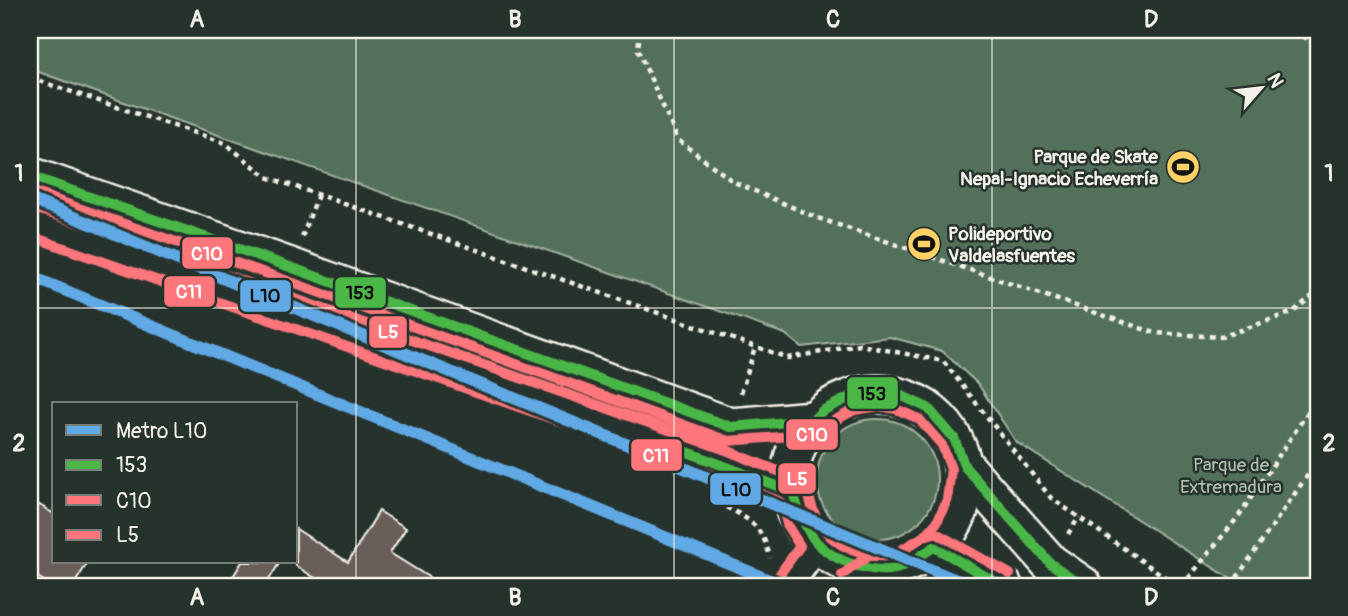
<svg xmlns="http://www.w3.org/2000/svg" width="1348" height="616" font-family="Pangolin,sans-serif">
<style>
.green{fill:#52715a;stroke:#a3b1a1;stroke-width:2}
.building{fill:#6b5f58;stroke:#f4f1e8;stroke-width:2}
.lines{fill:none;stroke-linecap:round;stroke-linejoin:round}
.minor-casing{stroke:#f4f1e8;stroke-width:32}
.secondary-casing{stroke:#f4f1e8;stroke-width:42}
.path{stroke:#f4f1e8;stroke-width:4.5;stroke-dasharray:5 5;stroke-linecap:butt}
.minor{stroke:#26332d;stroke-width:26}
.secondary{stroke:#26332d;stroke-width:37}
.bus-1-casing{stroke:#26332d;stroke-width:16}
.bus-2-casing{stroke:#26332d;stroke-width:16}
.bus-3-casing{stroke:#26332d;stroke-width:16}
.bus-4-casing{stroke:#26332d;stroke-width:16}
.bus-1{stroke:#4ab747;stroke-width:10}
.bus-2{stroke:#fd767b;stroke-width:10}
.bus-3{stroke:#fd767b;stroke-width:10}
.bus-4{stroke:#fd767b;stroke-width:10}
.metro-1-casing{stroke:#26332d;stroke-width:18}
.metro-1{stroke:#60a9e5;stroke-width:12}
.grid{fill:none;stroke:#f4f1e8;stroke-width:2;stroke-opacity:0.55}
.labels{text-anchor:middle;stroke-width:5;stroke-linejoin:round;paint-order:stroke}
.poi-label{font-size:19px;font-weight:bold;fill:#f4f1e8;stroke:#26332d;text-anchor:end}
.park-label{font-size:19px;fill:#b3beaf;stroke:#26332d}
.line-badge{stroke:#26332d;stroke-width:2.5}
.badge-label{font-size:19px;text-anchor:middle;font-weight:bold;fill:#fff}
.pale-badge-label{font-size:19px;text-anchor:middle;font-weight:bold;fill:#111}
.neatline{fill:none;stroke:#f4f1e8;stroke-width:2.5}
.grid-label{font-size:23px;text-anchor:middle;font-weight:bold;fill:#f4f1e8}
</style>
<rect width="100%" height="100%" fill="#26332d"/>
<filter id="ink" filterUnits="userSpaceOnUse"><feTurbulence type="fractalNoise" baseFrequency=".0143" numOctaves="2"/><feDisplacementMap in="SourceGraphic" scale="14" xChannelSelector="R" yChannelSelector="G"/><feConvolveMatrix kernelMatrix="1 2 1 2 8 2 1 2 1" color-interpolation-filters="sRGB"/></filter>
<g filter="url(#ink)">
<!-- green -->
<g class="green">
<polygon points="30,30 1318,30 1318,586 1242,586 1016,442 978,384 942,351 890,337 801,347 785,334 30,69"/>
<circle cx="877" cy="479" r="60"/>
</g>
<!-- building -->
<g class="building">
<polygon points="30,499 54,514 54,562 88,562 73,586 52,586 30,572"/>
<polygon points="379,511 406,528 390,553 443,586 328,586 296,566 296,529 348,562"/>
<polygon points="242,562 280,562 265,586 227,586"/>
</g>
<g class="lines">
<!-- minor casing -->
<g class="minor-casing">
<g id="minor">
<polyline points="788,586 817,546"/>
<polyline points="851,586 873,569"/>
</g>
</g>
<!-- secondary casing -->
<g class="secondary-casing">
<g id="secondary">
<polyline points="30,176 290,267 731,427 813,420"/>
<polyline points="30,221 721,463 793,492"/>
<circle cx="877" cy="481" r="87"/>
<polyline points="965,467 1050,563 1083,586"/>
<polyline points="934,547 1003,586"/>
</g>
</g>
<!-- path -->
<g class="path">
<polyline points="640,30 638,50 678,140 734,182 815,217 1155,333 1221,337 1293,312 1318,291"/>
<polyline points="1295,30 1318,47"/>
<polyline points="30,78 225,143 267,177 788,358 860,345 943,361 1051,498 1178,586"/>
<polyline points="302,237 318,195"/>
<polyline points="741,393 755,347"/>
<path d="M 713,496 L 712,500 C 743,516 762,521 770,558"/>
<polyline points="1068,534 1079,517"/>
<polyline points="1182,586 1238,517 1318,397"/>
<polyline points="1231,586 1318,460"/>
</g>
<!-- minor -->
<use href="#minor" class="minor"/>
<!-- secondary -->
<use href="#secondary" class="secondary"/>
<!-- bus-1 casing -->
<g class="bus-1-casing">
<g id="bus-1">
<polyline points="30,176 290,267 731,427 813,420 822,411 850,397 880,392 900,395 928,408 954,438 965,467 1050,563 1083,586"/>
<path d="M 661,442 L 793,492 C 804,531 816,554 858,566 C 869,569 884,572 896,569 C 910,565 922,554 934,547 L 1003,586"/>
</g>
</g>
<!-- bus-2 casing -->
<g class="bus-2-casing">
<polyline id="bus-2" points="30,191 285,280 728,441 816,434 830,423 854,410 880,406 896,409 919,419 942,445 951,469 947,500 937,522 925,536 892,555 868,556 842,575"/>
</g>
<!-- bus-3 casing -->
<g class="bus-3-casing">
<path id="bus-3" d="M 35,208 L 726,450 L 798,479 C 809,486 809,501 814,512 C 825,541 856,558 888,556 C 906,554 918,534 936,533 L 1010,574"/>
</g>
<!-- bus-4 casing -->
<g class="bus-4-casing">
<polyline id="bus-4" points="30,236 716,476 781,502 788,527 800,546 777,578"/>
</g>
<!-- bus-1 -->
<use href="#bus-1" class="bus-1"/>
<!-- bus-2 -->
<use href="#bus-2" class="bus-2"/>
<!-- bus-3 -->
<use href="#bus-3" class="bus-3"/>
<!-- bus-4 -->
<use href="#bus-4" class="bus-4"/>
<!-- metro-1 casing -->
<g class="metro-1-casing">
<g id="metro-1">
<polyline points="30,199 971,586"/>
<polyline points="30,276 784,586"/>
</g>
</g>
<!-- metro-1 -->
<use href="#metro-1" class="metro-1"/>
</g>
</g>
<!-- grid -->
<path class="grid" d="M 356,30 L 356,586M 674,30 L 674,586M 992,30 L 992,586M 30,308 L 1318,308"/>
<!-- icons -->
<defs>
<g id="stadium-disc" transform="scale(1.75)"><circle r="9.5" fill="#ffd166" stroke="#26332d"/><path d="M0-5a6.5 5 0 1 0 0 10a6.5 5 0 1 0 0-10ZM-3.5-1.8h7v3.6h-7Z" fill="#111"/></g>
</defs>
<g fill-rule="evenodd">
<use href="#stadium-disc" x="1183" y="167"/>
<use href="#stadium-disc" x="924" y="244"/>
</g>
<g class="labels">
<!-- poi labels -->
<g class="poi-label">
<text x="1158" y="163">Parque de Skate<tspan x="1158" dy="22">Nepal-Ignacio Echeverría</tspan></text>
<text x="948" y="240" text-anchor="start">Polideportivo<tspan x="948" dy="22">Valdelasfuentes</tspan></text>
</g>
<!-- park labels -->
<g class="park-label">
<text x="1231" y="471">Parque de<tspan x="1231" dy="22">Extremadura</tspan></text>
</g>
</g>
<g class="line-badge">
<rect x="181" y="236" width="53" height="34" rx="7" fill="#fd767b"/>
<rect x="163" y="275" width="53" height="33" rx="7" fill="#fd767b"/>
<rect x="334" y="276" width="53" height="33" rx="7" fill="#4ab747"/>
<rect x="239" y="279" width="53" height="34" rx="7" fill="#60a9e5"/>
<rect x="368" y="315" width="40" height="34" rx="7" fill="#fd767b"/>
<rect x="846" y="376" width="53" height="34" rx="7" fill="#4ab747"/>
<rect x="785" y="418" width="54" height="33" rx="7" fill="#fd767b"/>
<rect x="630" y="438" width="53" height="34" rx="7" fill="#fd767b"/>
<rect x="777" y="462" width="40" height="33" rx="7" fill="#fd767b"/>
<rect x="709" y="472" width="53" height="34" rx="7" fill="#60a9e5"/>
</g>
<g class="badge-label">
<text x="207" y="260">C10</text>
<text x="189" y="298">C11</text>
<text x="388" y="338">L5</text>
<text x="812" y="441">C10</text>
<text x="656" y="462">C11</text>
<text x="797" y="485">L5</text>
</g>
<g class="pale-badge-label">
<text x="360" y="299">153</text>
<text x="265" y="302">L10</text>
<text x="872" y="400">153</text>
<text x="736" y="496">L10</text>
</g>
<!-- margin -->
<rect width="1348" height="616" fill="none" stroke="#26332d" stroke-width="77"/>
<!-- legend -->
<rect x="52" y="402" width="245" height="161" fill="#26332d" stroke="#787f78" stroke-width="2"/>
<rect x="66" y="425" width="35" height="10" fill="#60a9e5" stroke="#787f78" stroke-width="2"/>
<text x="116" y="438" font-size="21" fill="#f4f1e8">Metro L10</text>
<rect x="66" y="460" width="35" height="10" fill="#4ab747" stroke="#787f78" stroke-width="2"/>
<text x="116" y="472" font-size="21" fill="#f4f1e8">153</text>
<rect x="66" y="495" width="35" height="10" fill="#fd767b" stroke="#787f78" stroke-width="2"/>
<text x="116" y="508" font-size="21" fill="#f4f1e8">C10</text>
<rect x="66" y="530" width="35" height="10" fill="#fd767b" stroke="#787f78" stroke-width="2"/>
<text x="116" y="542" font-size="21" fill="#f4f1e8">L5</text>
<!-- north arrow -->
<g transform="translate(1261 88) rotate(62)" stroke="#26332d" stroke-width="5" paint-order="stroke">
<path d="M0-5L12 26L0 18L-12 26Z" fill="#f4f1e8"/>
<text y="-10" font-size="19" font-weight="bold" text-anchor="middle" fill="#f4f1e8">N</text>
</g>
<rect x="38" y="38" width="1272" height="540" class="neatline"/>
<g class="grid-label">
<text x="197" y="27">A</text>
<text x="515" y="27">B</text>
<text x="833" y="27">C</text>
<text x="1151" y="27">D</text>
<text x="19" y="181">1</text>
<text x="1329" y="181">1</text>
<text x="19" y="451">2</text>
<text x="1329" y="451">2</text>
<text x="197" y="605">A</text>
<text x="515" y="605">B</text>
<text x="833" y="605">C</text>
<text x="1151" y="605">D</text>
</g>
</svg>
